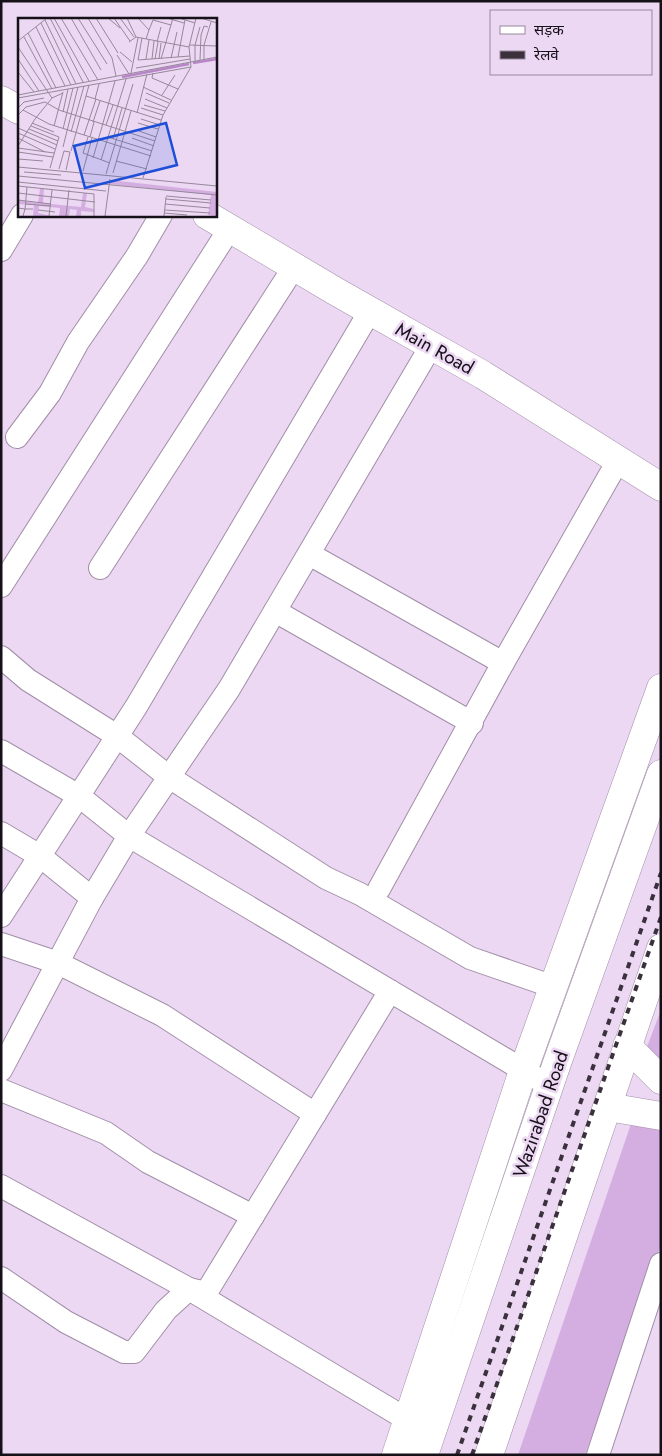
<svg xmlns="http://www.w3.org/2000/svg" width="662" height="1456" font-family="Jost,'Noto Sans Devanagari',sans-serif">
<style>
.green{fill:#d4aee1}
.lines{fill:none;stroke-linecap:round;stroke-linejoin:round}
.minor-casing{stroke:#a18ea7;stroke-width:24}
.tertiary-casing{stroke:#a18ea7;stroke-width:29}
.trunk-casing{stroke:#a18ea7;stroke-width:29}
.minor{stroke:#fff;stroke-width:22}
.tertiary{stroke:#fff;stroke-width:28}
.trunk{stroke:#fff;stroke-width:28}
.rail{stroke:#3a313d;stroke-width:4;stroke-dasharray:6 6;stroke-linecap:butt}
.labels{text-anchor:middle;stroke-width:5;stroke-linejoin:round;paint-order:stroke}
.street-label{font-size:19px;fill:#161019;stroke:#ecd8f2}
.inset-river{fill:none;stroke:#b886c8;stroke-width:2.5}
.inset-road{fill:none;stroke:#96889b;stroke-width:1}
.view{fill:#1d4ed8;fill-opacity:0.15;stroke:#1d4ed8;stroke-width:2.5}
.inset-edge{fill:none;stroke:#161019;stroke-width:2.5}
</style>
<rect width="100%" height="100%" fill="#ecd8f2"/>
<!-- green -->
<g class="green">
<polygon points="661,1010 661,1060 645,1052"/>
<polygon points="634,1115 661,1126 661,1245 585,1455 518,1455"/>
</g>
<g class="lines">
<!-- minor casing -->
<g class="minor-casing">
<g id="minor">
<polyline points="1,250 22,215"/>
<polyline points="17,437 50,393 78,342 137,256 161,215"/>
<polyline points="309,554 503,663"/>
<polyline points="100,568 294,267"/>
<polyline points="1,586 230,228"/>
<polyline points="275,611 472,723"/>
<polyline points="1,657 28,680 117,736 169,777 326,878 360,894 470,958 554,987"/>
<polyline points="1,751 79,796 129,836 550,1086"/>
<polyline points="1,833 40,856 92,898"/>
<polyline points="379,889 503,663 619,459"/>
<polyline points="1,916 136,707 370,311"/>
<polyline points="1,944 58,963 162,1015 315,1114"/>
<polyline points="1,1070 92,898 129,836 229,689 431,346"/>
<polyline points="1,1090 106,1133 148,1162 253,1216"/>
<polyline points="1,1186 189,1289 408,1420"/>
<polyline points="1,1278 66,1322 124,1352 134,1352 166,1310 189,1289 206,1293 390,991"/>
<polyline points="598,1455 661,1264"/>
</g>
</g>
<!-- tertiary casing -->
<g class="tertiary-casing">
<g id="tertiary">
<polyline points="1,100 19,110"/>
<polyline points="207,215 335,291 483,375 661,487"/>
<polyline points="627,1046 661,1080"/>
<polyline points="608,1107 661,1116"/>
<polyline points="396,1455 523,1071 661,688"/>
</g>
</g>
<!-- trunk casing -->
<g class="trunk-casing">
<g id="trunk">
<polyline points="424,1455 557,1063 661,774"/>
<polyline points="489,1455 661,948"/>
</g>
</g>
<!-- minor -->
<use href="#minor" class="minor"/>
<!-- tertiary -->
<use href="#tertiary" class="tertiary"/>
<!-- trunk -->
<use href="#trunk" class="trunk"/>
<!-- rail -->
<g class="rail">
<polyline points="457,1455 661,873"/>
<polyline points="472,1455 661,917"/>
</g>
</g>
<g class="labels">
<!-- street labels -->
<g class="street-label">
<text transform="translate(435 348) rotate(29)" y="7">Main Road</text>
<text transform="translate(540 1114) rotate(-71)" y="7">Wazirabad Road</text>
</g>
</g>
<!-- overview -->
<g transform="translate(18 18)">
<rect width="199" height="199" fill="#ecd8f2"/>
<path d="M 92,162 L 199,174 L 199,198 L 190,197 L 193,177 L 91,166 ZM 22,171 L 26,171 L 25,185 L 42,187 L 63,189 L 65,175 L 69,175 L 67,189 L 76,191 L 76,194 L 63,193 L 63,198 L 58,198 L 59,192 L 52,191 L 51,198 L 41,198 L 42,190 L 21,188 L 20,195 L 33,198 L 15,198 L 16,187 L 0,186 L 0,182 L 20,185 Z" fill="#d4aee1"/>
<path class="inset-river" d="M 175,45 L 199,41M 104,59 L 171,46"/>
<path class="inset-road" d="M 32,0 L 65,64M 36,0 L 71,63M 43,0 L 80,62M 53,0 L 83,52M 60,0 L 89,46M 70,0 L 94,40 L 98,58M 78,0 L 100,35M 90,0 L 102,10M 96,0 L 112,23M 102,0 L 116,19M 109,0 L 118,19M 120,0 L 131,12 L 128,21M 149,0 L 166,5M 161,0 L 177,5M 183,0 L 199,5M 27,2 L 58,66M 23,5 L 53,67M 18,9 L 47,68M 131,12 L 135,2 L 153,7M 10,15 L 38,70M 6,19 L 34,71M 124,20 L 120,42 L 172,38M 0,23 L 29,0M 111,24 L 118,19 L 171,29M 139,24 L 143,9M 171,27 L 199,28M 177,27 L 182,9M 0,29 L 34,80M 102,34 L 114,44M 99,37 L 111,56M 160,39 L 167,2M 153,40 L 159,14M 0,41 L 21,73M 128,41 L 131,22M 134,41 L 136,23M 137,41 L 140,24M 141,41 L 143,25M 143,41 L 155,0M 186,41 L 186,27 L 193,4M 182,42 L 183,17 L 186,8 L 190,9M 177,43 L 177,27M 118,50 L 172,41M 0,54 L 16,74M 113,55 L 120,20M 135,55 L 134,60 L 160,71M 125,69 L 153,82M 128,75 L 151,85M 0,77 L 199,39M 144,77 L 157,57M 68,78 L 143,102M 0,80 L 173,49M 77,81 L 81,66M 127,81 L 149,90M 126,87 L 147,93M 0,90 L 6,84 L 26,80M 123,90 L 145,97M 5,92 L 31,106 L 133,138M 45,94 L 50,71M 119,95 L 129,56M 0,97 L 8,89 L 27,84 L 41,92 L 137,123M 123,101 L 142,107M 75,104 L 82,83M 14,105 L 36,114M 120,105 L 140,111M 88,107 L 95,87M 13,108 L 41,119 L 32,150M 36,108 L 45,74M 0,110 L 39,127M 11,111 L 40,123M 45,111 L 55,70M 121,113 L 138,119M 53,114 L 66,68M 0,115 L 37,131M 66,117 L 78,81M 70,119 L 65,135 L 92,145M 72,119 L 76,104M 90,119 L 134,133M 0,120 L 27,134M 114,120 L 136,128M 95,121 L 104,90M 0,128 L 17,101 L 34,80 L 45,75M 45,129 L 60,69M 0,130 L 36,135M 53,133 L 71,67M 0,134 L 35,139M 75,140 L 97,63M 0,141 L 25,143M 83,142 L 108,61M 98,143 L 129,151M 0,149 L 199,168M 41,151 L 46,133 L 52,134 L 48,152M 65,153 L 74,120M 6,154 L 43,157M 95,155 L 113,93M 88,156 L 115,66M 0,158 L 199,177M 125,160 L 145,97 L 173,49 L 171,29 L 178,0M 0,164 L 88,173M 0,168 L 76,176 L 76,198M 0,175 L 77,184M 148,178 L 193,182M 148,181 L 193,185M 0,182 L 33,186M 7,186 L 33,188M 147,186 L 192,190M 0,190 L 7,191 L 9,169M 20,192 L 37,194M 147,192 L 192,195M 146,195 L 169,197M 5,198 L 7,191 L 15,191M 31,198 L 34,172M 48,198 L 51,172M 87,198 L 92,161M 146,198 L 148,179"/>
<path class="view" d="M 148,105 L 159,147 L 67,170 L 56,128 Z"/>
<rect width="199" height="199" class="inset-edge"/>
</g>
<!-- border -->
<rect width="662" height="1456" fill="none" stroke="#161019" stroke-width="5"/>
<!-- legend -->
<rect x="490" y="10" width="162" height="65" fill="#ecd8f2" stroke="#96889b"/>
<rect x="500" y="26" width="25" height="8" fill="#ffffff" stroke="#96889b"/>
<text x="534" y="35" font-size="15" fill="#161019">सड़क</text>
<rect x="500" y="51" width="25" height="8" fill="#3a313d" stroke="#96889b"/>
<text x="534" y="60" font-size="15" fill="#161019">रेलवे</text>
</svg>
